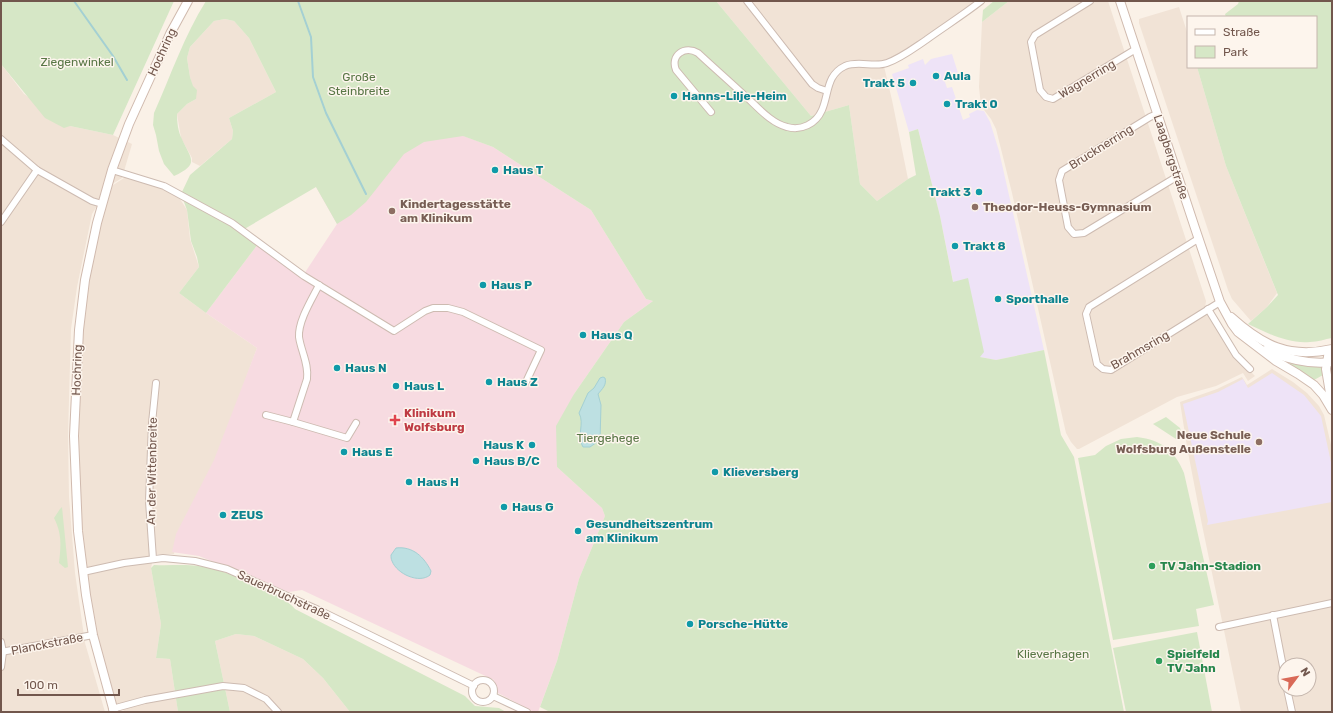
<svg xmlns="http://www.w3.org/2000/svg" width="1333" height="713" font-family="Rubik,sans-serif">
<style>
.residential{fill:#f1e3d6;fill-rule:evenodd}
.education{fill:#eee3f7}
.medical{fill:#f7dbe1}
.green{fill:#d6e7c6}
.water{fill:#bde0e2;stroke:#a4d0d3}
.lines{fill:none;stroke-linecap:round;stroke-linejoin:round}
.stream{stroke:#a4d0d3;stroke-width:2}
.street-casing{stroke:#cdbbb1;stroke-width:8}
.secondary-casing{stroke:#d0baae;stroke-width:10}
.street{stroke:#fff;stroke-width:6}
.secondary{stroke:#fff;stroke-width:8}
.culture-dot{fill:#0f9aa8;stroke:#fdf5ed;stroke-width:1.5}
.education-dot{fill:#8d6e63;stroke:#fdf5ed;stroke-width:1.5}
.health-dot{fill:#e0444e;stroke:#fdf5ed;stroke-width:1.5}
.leisure-dot{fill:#2e9e5b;stroke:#fdf5ed;stroke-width:1.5}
.labels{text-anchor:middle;stroke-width:3;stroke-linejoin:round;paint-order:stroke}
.street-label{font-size:12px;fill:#72574d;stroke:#fdf5ed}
.park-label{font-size:12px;fill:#597746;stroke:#fdf5ed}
.culture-label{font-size:12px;font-weight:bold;fill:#0d838f;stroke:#fdf5ed;text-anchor:start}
.education-label{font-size:12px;font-weight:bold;fill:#785e54;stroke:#fdf5ed;text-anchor:start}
.health-label{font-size:12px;font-weight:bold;fill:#be3a42;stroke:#fdf5ed;text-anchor:start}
.leisure-label{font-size:12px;font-weight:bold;fill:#27864d;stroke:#fdf5ed;text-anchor:start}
</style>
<rect width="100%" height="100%" fill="#faf1e7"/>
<!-- residential -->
<g class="residential">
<polygon points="716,1 978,1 904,52 883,62 892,100 908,179 877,201 860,184 849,105 811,116"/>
<polygon points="1009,1 1108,1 1206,301 1205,308 1235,356 1255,376 1248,381 1243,373 1216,386 1177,397 1079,449 1077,449 1071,442 1066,433 1012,193 996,129 991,119 981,106 979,87 982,22"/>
<polygon points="1179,7 1188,35 1188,67 1197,67 1226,166 1277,293 1267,307 1251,321 1232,299 1228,290 1139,23 1139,19"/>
<polygon points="225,19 234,21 249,38 276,92 229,118 233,131 232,139 200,166 192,162 192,158 181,138 177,114 187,104 196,99 190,77 187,58 190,47 214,21"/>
<polygon points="1,64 24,94 70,126 113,135 132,144 122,178 109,186 92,214 77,287 71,329 68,435 69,497 75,573 85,643 105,712 1,712"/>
<polygon points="125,173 175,191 187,210 190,239 199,267 179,293 206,313 257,348 216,460 178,534 174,554 153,554 153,559 151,568 161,624 156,658 170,659 178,712 124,712 122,706 134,699 112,709 93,635 75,498 79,330 97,223 110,187 124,178"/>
<path d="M 1272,369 L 1293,382 L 1307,393 L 1319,406 L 1324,415 L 1332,449 L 1332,712 L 1241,712 L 1202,525 L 1187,447 L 1180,402 L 1217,389 L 1242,377 L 1247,385 ZM 1285,665 L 1309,665 L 1309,689 L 1285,689 Z"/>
<polygon points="236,634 254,636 303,659 323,678 350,712 230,712 215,641"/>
</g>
<!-- education -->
<g class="education">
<polygon points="952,54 958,73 944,79 947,88 952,87 963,120 970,117 969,114 977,110 984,111 990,122 999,151 1044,350 996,360 980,357 962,326 940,216 918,129 909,132 892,74 909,68 908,65 923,59 925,65 931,59"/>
<polygon points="1272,373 1304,395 1321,416 1332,467 1332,502 1207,525 1208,521 1183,404 1218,392 1243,379 1248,388"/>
</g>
<!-- medical -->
<polygon class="medical" points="421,120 493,147 591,210 646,299 653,301 624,322 574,394 557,467 602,508 605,516 579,579 557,661 538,712 534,712 498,693 494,680 302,590 289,592 199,556 172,552 176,534 214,460 257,348 206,313 258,244 302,277 337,224 316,187"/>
<!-- green -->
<g class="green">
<polygon points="1,1 174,1 113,135 70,126 64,128 45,118 1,64"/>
<path d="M 206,1 L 716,1 L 811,116 L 849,105 L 860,184 L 877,201 L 908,179 L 916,175 L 909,132 L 918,129 L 940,216 L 953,282 L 968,278 L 984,352 L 980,357 L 996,360 L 1044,350 L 1061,435 L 1074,457 L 1124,712 L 550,712 L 540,707 L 557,661 L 579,579 L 605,516 L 602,508 L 557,467 L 556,426 L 574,394 L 624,322 L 653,301 L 646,299 L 591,210 L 493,147 L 463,136 L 424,142 L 404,154 L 366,202 L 351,215 L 337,224 L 316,187 L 241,231 L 258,244 L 206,313 L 179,293 L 199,267 L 197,257 L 191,241 L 187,210 L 181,194 L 190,175 L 232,139 L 233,131 L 229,118 L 276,92 L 249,38 L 234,21 L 225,19 L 214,21 L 190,47 L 187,58 L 190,77 L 193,86 L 197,90 L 196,99 L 187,104 L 177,114 C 177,122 178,132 182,139 C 191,159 200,164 174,176 L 164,164 L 159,151 L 156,135 L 153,125 L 154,113 C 171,75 184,36 206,1 Z"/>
<polygon points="994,1 1009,1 982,22 983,10"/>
<path d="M 1239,1 L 1332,1 L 1332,338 C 1325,339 1318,342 1310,342 C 1288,344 1267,333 1248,324 L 1267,307 L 1278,295 L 1226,166 L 1197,67 L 1316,67 L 1316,17 L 1226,17 L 1225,14 L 1238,4 Z"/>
<polygon points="1290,363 1321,366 1323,375 1314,380 1290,364"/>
<polygon points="1166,417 1180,428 1182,434 1176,439 1153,424"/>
<path d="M 1137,437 C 1162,440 1175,451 1184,473 L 1214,605 L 1196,609 L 1199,626 L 1113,640 L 1078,458 L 1095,455 L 1106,446 L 1121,439 Z"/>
<path d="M 62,507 L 68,567 L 65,568 L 59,563 C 61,545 62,534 54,518 L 60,509 Z"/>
<path d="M 154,565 C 169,566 183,564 198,566 C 219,567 282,593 295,609 L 465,696 L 475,706 L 499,708 L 506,712 L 350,712 L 323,678 L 303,659 L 254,636 L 236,634 L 215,641 L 230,712 L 178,712 L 170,659 L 156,658 L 161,624 L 151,568 Z"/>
<polygon points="1197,632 1212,712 1126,712 1113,648"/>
</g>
<!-- water -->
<g class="water">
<path d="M 603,377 L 605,378 C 607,385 602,389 598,394 L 601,405 L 600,440 L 590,447 L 583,447 C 576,436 585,424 579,413 L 588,393 L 594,388 L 600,378 Z"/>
<path d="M 396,548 C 413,546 424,557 431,571 L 430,575 C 419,584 397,574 392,561 C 391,559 391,557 391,555 Z"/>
</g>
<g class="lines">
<!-- stream -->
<g class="stream">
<polyline points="74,1 113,56 127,80"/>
<polyline points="298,1 311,37 313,77 326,113 366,194"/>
</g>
<!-- street casing -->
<g class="street-casing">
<g id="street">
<polyline points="747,1 812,84 818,88 827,91"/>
<polyline points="1090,1 1035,35 1031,42 1040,90 1046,97 1053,99 1136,49"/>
<path d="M 711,112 L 676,70 C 670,55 685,45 698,53 C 713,67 728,80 743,94 C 756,105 770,123 787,127 C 801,131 816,124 822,110 C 829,94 826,75 845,66 C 859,60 874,68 887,63 C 901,58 914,48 926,40 C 944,27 963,15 981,1"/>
<polyline points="1157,114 1150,117 1062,171 1059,180 1068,227 1074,234 1084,233 1178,176"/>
<polyline points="1,139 37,170 92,201 102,204"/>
<polyline points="112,170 164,186 232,223 304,276 394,331 425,311 433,308 448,308 463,312 541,350 526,382"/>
<polyline points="1,222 37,170"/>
<polyline points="1198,239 1089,307 1086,314 1097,364 1103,369 1111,370 1220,302"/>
<polyline points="1208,309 1236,355 1250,369"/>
<polyline points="266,415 293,422 347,438 356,423"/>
<path d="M 293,422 L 307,379 C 309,364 301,351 299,337 C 298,321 312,299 319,285"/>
<polyline points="153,559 149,501 152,423 156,383"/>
<polyline points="83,572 124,563 163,558 195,561 227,569 323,612 474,686"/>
<polyline points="1273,615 1285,677"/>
<polyline points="1219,627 1332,603"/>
<polyline points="1,642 3,652 1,667"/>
<polyline points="1,652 93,635"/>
<circle cx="483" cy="691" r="11"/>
<polyline points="1287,689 1292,712"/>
<polyline points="493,696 527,712"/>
<polyline points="112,709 145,700 223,686 244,688 266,699 278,712"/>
</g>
</g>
<!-- secondary casing -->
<g class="secondary-casing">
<g id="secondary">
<polyline points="1120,1 1195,228 1220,302 1232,324 1238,332 1276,361 1298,374 1314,385 1323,395 1332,410"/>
<path d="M 1231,317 C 1262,345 1289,359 1332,349"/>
<path d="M 1266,350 C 1287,359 1310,365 1332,362"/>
<polyline points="1329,350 1326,369 1332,405"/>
<polyline points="114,712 93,635 86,595 78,531 74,436 79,330 85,280 97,223 112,170 129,124 170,34 188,1"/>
</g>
</g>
<!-- street -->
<use href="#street" class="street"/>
<!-- secondary -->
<use href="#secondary" class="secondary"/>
</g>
<!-- markers -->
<g class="culture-dot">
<circle cx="936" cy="76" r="4"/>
<circle cx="913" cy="83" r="4"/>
<circle cx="674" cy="96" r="4"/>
<circle cx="947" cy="104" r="4"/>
<circle cx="495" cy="170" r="4"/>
<circle cx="979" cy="192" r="4"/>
<circle cx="955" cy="246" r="4"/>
<circle cx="483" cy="285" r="4"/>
<circle cx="998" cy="299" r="4"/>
<circle cx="583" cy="335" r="4"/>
<circle cx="337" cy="368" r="4"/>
<circle cx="489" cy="382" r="4"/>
<circle cx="396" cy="386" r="4"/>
<circle cx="532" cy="445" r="4"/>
<circle cx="344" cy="452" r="4"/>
<circle cx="476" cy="461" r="4"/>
<circle cx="715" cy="472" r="4"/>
<circle cx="409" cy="482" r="4"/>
<circle cx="504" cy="507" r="4"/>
<circle cx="223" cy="515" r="4"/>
<circle cx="578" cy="531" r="4"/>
<circle cx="690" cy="624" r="4"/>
</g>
<g class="education-dot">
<circle cx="975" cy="207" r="4"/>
<circle cx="392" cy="211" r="4"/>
<circle cx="1259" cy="442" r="4"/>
</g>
<path class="health-dot" d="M393 414h4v4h4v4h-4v4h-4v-4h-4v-4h4z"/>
<g class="leisure-dot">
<circle cx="1152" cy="566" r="4"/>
<circle cx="1159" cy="661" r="4"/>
</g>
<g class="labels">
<!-- street labels -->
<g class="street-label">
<text transform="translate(162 52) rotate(-65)" y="4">Hochring</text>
<text transform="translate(1087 79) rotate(-31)" y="4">Wagnerring</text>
<text transform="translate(1101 147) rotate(-32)" y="4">Brucknerring</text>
<text transform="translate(1171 157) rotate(72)" y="4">Laagbergstraße</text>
<text transform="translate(1140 350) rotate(-30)" y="4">Brahmsring</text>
<text transform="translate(77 370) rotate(-88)" y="4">Hochring</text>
<text transform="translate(152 471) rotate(-89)" y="4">An der Wittenbreite</text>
<text transform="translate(284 595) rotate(25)" y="4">Sauerbruchstraße</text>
<text transform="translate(47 644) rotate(-11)" y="4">Planckstraße</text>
</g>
<!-- park labels -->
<g class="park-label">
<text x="77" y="66">Ziegenwinkel</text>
<text x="359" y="81">Große<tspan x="359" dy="14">Steinbreite</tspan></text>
<text x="608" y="442">Tiergehege</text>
<text x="1053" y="658">Klieverhagen</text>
</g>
<!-- culture labels -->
<g class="culture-label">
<text x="944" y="80">Aula</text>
<text x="905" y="87" text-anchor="end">Trakt 5</text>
<text x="682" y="100">Hanns-Lilje-Heim</text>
<text x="955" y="108">Trakt 0</text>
<text x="503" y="174">Haus T</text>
<text x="971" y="196" text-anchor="end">Trakt 3</text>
<text x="963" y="250">Trakt 8</text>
<text x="491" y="289">Haus P</text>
<text x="1006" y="303">Sporthalle</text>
<text x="591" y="339">Haus Q</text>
<text x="345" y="372">Haus N</text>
<text x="497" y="386">Haus Z</text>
<text x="404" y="390">Haus L</text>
<text x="524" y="449" text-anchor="end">Haus K</text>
<text x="352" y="456">Haus E</text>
<text x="484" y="465">Haus B/C</text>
<text x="723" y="476">Klieversberg</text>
<text x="417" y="486">Haus H</text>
<text x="512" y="511">Haus G</text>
<text x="231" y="519">ZEUS</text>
<text x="586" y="528">Gesundheitszentrum<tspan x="586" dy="14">am Klinikum</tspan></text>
<text x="698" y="628">Porsche-Hütte</text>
</g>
<!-- education labels -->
<g class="education-label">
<text x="400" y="208">Kindertagesstätte<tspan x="400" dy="14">am Klinikum</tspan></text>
<text x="983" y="211">Theodor-Heuss-Gymnasium</text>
<text x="1251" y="439" text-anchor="end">Neue Schule<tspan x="1251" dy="14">Wolfsburg Außenstelle</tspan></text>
</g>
<!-- health labels -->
<g class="health-label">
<text x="404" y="417">Klinikum<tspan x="404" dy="14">Wolfsburg</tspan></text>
</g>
<!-- leisure labels -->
<g class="leisure-label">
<text x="1160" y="570">TV Jahn-Stadion</text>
<text x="1167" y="658">Spielfeld<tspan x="1167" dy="14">TV Jahn</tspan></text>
</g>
</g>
<!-- border -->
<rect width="1333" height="713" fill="none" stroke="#72574d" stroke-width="4"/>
<!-- legend -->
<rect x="1187" y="16" width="130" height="52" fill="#fdf5ed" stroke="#c5b6ad"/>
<rect x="1195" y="29" width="20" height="6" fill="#ffffff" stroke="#c5b6ad"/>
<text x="1223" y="36" font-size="12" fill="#72574d">Straße</text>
<rect x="1195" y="46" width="20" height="12" fill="#d6e7c6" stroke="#c5b6ad"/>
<text x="1223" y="56" font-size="12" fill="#72574d">Park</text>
<!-- north arrow -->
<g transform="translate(1297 677) rotate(58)"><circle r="19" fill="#fdf5ed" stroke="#c5b6ad"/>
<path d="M0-3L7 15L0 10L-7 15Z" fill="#d96957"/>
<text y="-6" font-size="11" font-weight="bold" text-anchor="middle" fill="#72574d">N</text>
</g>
<!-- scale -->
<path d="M18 689v6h101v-6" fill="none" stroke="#72574d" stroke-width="2"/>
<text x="24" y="689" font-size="12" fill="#72574d" stroke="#fdf5ed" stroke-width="3" paint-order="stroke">100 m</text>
</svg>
